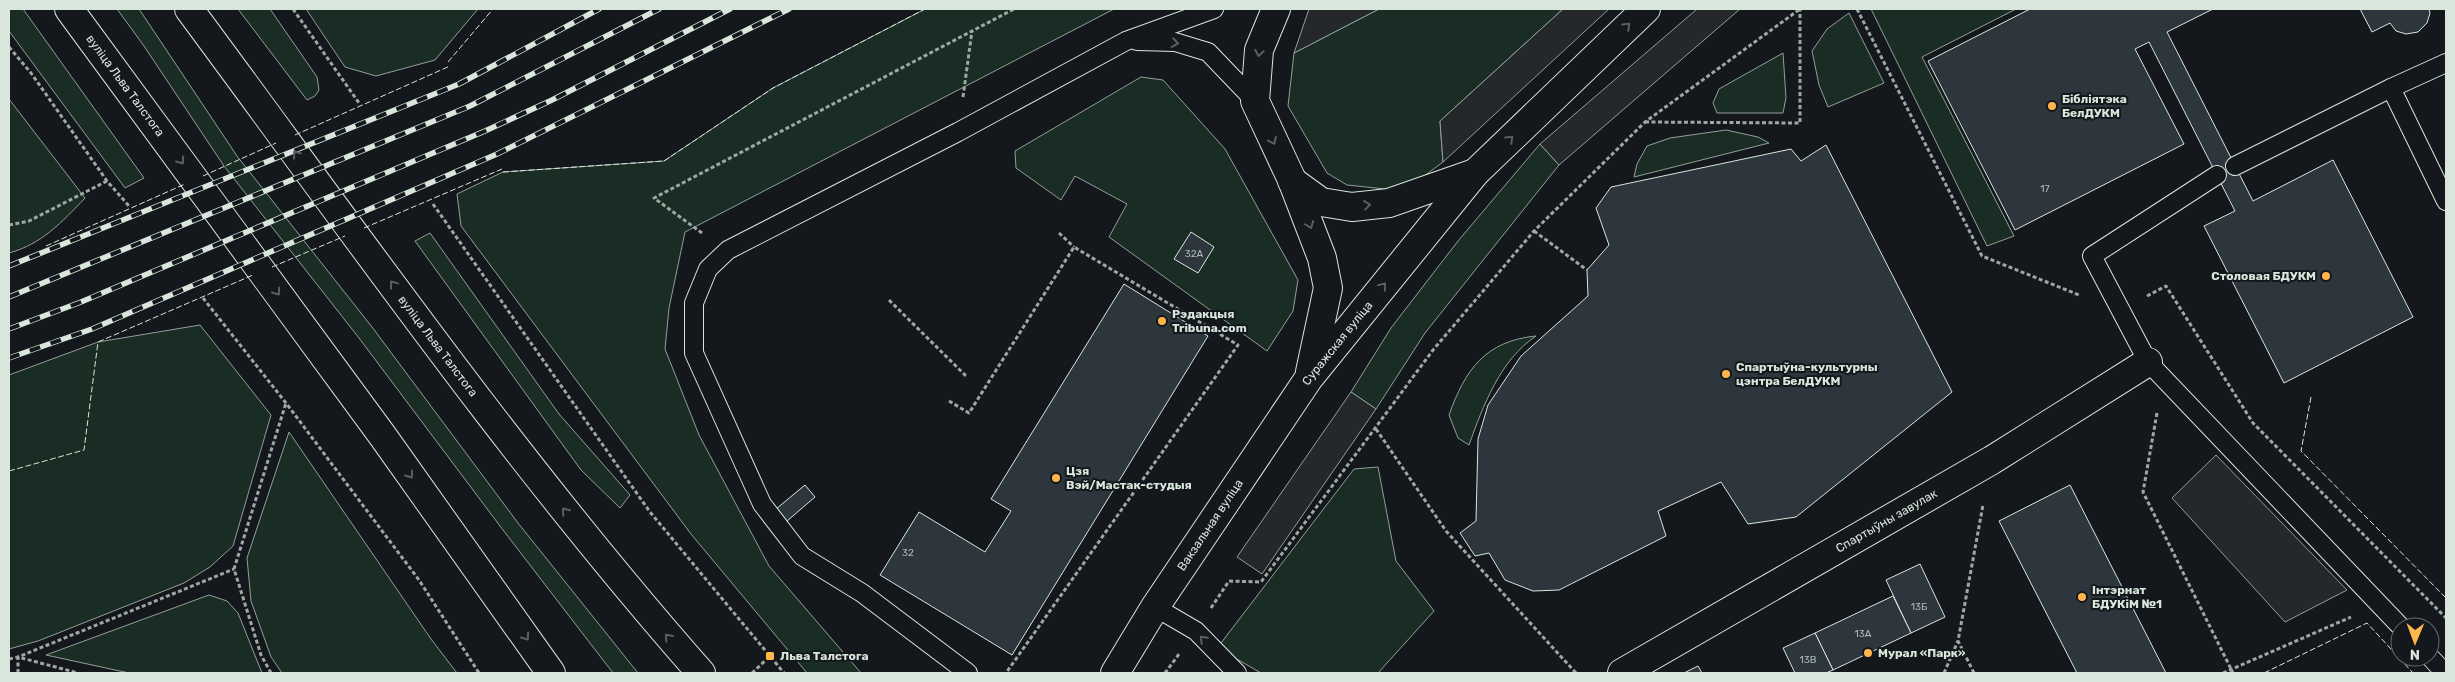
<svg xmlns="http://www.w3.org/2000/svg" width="2455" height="682" font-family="Rubik,sans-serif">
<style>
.green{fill:#1a2d24;stroke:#939e99}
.parking{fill:#24282b;stroke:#939e99}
.building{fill:#2c363c;stroke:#d8e6dc}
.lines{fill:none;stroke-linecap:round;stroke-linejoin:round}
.service-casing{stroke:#d8e6dc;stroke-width:20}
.minor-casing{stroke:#d8e6dc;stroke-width:30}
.secondary-casing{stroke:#d8e6dc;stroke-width:30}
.primary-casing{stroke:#d8e6dc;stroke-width:30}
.path{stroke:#9da8a2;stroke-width:3;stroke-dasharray:4 2.5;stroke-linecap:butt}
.service{stroke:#14181c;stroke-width:18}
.minor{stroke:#14181c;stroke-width:28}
.secondary{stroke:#14181c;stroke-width:28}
.primary{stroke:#14181c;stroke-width:28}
.rail-casing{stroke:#d8e6dc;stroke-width:5.5}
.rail{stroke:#14181c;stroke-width:4;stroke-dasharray:11;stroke-linecap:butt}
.fence{stroke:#d8e6dc;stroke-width:1;stroke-dasharray:6 2.5;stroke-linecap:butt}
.oneway{stroke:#59605f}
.poi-dot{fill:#ffb74d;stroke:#14181c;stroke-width:2}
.labels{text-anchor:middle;stroke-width:4;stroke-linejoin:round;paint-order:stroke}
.number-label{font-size:10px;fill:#adbab4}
.street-label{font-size:12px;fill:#d8e6dc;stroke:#14181c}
.poi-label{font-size:12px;font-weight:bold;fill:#d8e6dc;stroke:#14181c;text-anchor:start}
</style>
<rect width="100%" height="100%" fill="#14181c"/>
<!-- green -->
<g class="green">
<polygon points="9,9 23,9 144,178 125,188 9,31"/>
<polygon points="117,9 139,9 237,156 372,327 518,523 638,673 613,673 503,530 359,338 224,166 144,46"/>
<polygon points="238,9 270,9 317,77 319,90 315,96 307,100"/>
<polygon points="306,9 478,9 435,60 376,76 345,67"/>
<polygon points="925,9 1114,9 685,232 669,308 665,349 699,435 769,566 861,673 807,673 691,534 461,226 457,194 503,172 664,161 773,88"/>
<polygon points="1379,9 1563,9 1440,121 1443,162 1404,191 1347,185 1327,173 1288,106 1294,53"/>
<polygon points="1871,9 2016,9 1922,57 2014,236 1987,246"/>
<polygon points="1849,13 1884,83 1828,107 1819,85 1812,51 1827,29"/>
<polygon points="1783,53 1786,98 1783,113 1717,113 1713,103 1719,89"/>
<polygon points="1141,77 1163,80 1225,149 1298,280 1293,311 1267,351 1109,237 1127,204 1075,176 1061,200 1016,168 1015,151"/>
<path d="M 9,99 L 85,198 C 62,222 42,244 9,253 Z"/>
<polygon points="1726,130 1758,137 1769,143 1634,177 1637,164 1647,146 1670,138"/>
<polygon points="1540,144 1559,165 1425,333 1376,409 1351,392 1391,328 1458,241"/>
<polygon points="430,233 559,414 630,495 620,508 581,470 415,241"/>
<polygon points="200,325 271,415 233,546 210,567 184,583 38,641 9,649 9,375 98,342"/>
<path d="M 1536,336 C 1500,360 1483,406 1469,445 L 1458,438 L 1449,415 C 1465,370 1485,341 1536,336 Z"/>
<polygon points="289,432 431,639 457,673 282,673 271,657 251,601 247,558"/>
<polygon points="1378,467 1396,561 1434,611 1378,673 1261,673 1235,658 1221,643 1354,469"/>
<polygon points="209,595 227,601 238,613 262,673 129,673 46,655"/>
</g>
<!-- parking -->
<g class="parking">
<polygon points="1309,9 1379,9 1294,53"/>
<polygon points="1563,9 1609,9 1443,162 1440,121"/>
<polygon points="1697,9 1740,9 1559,165 1540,144"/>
<polygon points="1351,392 1376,409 1262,574 1237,557"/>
<polygon points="2216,455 2347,590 2285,622 2172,498"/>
</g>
<!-- building -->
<g class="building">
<polygon points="2030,9 2213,9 2167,32 2253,201 2333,160 2413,317 2284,383 2204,226 2235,211 2149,42 2135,49 2184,144 2015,230 1928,61"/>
<polygon points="2360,9 2429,9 2430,13 2427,23 2418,32 2406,34 2396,31 2390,23 2372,32"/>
<polygon points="1826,145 1952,392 1796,517 1748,524 1721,482 1658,511 1666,536 1559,590 1533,591 1505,580 1489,553 1475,556 1460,533 1476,521 1478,439 1488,405 1521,356 1588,296 1587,270 1609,245 1596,208 1611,187 1791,149 1801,161"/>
<polygon points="1191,232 1214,247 1198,273 1174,259"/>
<polygon points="1124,284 1208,336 1012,655 880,575 919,512 985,552 1011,511 991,499"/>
<polygon points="805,485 815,497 787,521 776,509"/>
<polygon points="2070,485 2166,673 2077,673 1999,521"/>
<polygon points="1920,564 1945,617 1911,633 1886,580"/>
<polygon points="1893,596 1911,633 1833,670 1815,633"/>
<polygon points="1815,633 1833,670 1826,673 1795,673 1783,648"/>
<polygon points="1698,666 1702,673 1684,673"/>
</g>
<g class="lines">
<!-- service casing -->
<g class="service-casing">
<g id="service">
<polyline points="1137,41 1175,42 1208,52 1255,101"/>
<polyline points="2391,88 2446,63"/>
<polyline points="2235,166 2391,88 2446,201"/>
<polyline points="2217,175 2092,256 2148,362 2401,627"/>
<polyline points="1155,607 1196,631 1237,673"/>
<polyline points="2430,657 2445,673"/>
<polyline points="968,673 862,593 802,556 762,504 694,353 694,303 708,269 728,250 958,132 1126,41 1214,9"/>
</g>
</g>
<!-- minor casing -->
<g class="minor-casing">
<g id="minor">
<path id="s1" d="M 1622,673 L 1992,460 L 2148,362"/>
</g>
</g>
<!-- secondary casing -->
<g class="secondary-casing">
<g id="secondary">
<polyline points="1276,9 1259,50 1255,101 1292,180 1322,258 1328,288 1310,372"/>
<polyline points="1292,181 1321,202 1352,207 1389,203 1475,173"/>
<path id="s2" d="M 1115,673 L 1155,607 L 1309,378 L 1475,173 L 1646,9"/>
</g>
</g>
<!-- primary casing -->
<g class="primary-casing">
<g id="primary">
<path id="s3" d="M 69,9 L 382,435 L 551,673"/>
<path id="s4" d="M 189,9 C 355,233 516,463 701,673"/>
</g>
</g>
<!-- path -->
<g class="path">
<polyline points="293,9 359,103"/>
<polyline points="1857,9 1982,256 2079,295"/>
<polyline points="9,47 31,73 107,181 129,206"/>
<polyline points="963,97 972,31"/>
<polyline points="1645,122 1800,123 1800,10"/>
<polyline points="433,204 650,512 784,673"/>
<polyline points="9,225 29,221 107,181"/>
<polyline points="1534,231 1587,270"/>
<polyline points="702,233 654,198 1014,9"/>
<polyline points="1059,233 1074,247"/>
<polyline points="2147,296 2166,286 2253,423 2446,618"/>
<polyline points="203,298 286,403 419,580 479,673"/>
<polyline points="889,300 966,376"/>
<polyline points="949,401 969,413 1074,247 1238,345 1006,673"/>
<polyline points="2157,413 2143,492 2233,673"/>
<polyline points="1376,429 1446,531 1576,673"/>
<polyline points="1211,608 1229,581 1261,582 1433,350 1534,231 1645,122 1800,9"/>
<polyline points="9,659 18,657 234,569"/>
<polyline points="18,673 18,657 78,673"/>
<polyline points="271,673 261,655 234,569 286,403"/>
<polyline points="752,673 770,656"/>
<polyline points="1165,673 1179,654"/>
<polyline points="1944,673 1958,641"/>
<polyline points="1974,673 1958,641 1983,505"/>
<polyline points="2223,673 2351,617"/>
</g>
<!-- service -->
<use href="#service" class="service"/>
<!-- minor -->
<use href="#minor" class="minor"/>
<!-- secondary -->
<use href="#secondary" class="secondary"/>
<!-- primary -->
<use href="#primary" class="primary"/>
<!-- rail casing -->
<g class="rail-casing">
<g id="rail">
<polyline points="9,266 459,84 599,9"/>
<polyline points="9,297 470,106 659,9"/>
<polyline points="9,329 81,302 485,131 552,100 730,9"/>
<polyline points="9,358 92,329 497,154 789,9"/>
</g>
</g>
<!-- rail -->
<use href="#rail" class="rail"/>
<!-- fence -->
<g class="fence">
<polyline points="448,62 493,9"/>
<polyline points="295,135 450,66"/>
<polyline points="503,172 664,161 773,88 925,9"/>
<polyline points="203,176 276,143"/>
<polyline points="364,228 502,169"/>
<polyline points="46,246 185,184"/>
<polyline points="272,267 345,236"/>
<polyline points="2311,397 2301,451 2446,598"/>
<polyline points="9,471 84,450 98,342 253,275"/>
<polyline points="2264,673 2367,623 2413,673"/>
</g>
</g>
<!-- one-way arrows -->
<defs><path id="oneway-chevron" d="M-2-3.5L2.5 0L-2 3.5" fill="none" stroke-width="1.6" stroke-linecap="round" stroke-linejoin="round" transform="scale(1.25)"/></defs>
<g class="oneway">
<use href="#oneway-chevron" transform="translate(1627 26) rotate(-44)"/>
<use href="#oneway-chevron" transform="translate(1175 43) rotate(9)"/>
<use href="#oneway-chevron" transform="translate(1259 53) rotate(100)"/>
<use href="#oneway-chevron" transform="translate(1510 139) rotate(-44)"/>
<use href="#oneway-chevron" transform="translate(1273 141) rotate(65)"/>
<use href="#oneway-chevron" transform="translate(296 154) rotate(-127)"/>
<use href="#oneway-chevron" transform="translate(181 161) rotate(54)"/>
<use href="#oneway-chevron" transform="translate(1367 205) rotate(-7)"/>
<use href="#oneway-chevron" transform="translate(1310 225) rotate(69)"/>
<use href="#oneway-chevron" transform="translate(393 284) rotate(-127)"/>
<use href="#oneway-chevron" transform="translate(1383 286) rotate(-51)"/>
<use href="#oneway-chevron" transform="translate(277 292) rotate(54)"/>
<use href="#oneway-chevron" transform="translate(410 475) rotate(55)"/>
<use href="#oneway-chevron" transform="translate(565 511) rotate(-129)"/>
<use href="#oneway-chevron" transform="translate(526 637) rotate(55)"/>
<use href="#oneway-chevron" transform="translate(668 637) rotate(-131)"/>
<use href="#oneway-chevron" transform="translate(1203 639) rotate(-135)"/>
</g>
<!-- markers -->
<g class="poi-dot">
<circle cx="2052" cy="106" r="5"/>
<circle cx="2326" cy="276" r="5"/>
<circle cx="1162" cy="321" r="5"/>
<circle cx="1726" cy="374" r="5"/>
<circle cx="1056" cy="478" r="5"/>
<circle cx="2082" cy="597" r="5"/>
<circle cx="1868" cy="653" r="5"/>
<rect x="765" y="651" width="10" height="10" rx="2.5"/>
</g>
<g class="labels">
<!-- number labels -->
<g class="number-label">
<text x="2045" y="192">17</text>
<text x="1194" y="257">32А</text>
<text x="908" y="556">32</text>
<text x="1919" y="610">13Б</text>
<text x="1863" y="637">13А</text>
<text x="1808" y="663">13В</text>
</g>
<!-- street labels -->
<g class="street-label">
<text dy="4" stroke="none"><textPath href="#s3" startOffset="95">вуліца Льва Талстога</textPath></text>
<text dy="4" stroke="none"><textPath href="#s2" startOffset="398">Суражская вуліца</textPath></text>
<text dy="4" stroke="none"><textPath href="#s4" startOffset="419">вуліца Льва Талстога</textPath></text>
<text dy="4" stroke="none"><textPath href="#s1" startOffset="305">Спартыўны завулак</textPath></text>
<text dy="4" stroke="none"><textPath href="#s2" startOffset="176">Вакзальная вуліца</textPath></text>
</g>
<!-- poi labels -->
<g class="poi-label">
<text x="2062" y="103">Бібліятэка<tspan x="2062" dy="14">БелДУКМ</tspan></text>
<text x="2316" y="280" text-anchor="end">Столовая БДУКМ</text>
<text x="1172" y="318">Рэдакцыя<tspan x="1172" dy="14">Tribuna.com</tspan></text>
<text x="1736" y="371">Спартыўна-культурны<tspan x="1736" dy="14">цэнтра БелДУКМ</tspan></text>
<text x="1066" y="475">Цзя<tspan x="1066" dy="14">Вэй/Мастак-студыя</tspan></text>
<text x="2092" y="594">Інтэрнат<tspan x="2092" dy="14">БДУКіМ №1</tspan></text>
<text x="1878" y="657">Мурал «Парк»</text>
<text x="780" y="660">Льва Талстога</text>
</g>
</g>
<!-- border -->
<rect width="2455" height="682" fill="none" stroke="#d8e6dc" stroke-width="20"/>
<!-- north arrow -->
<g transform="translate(2415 642) rotate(181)"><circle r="24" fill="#14181c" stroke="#626a69"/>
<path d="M0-4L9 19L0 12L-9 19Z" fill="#ffb74d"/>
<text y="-8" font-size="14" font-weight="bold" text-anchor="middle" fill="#d8e6dc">N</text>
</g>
</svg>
